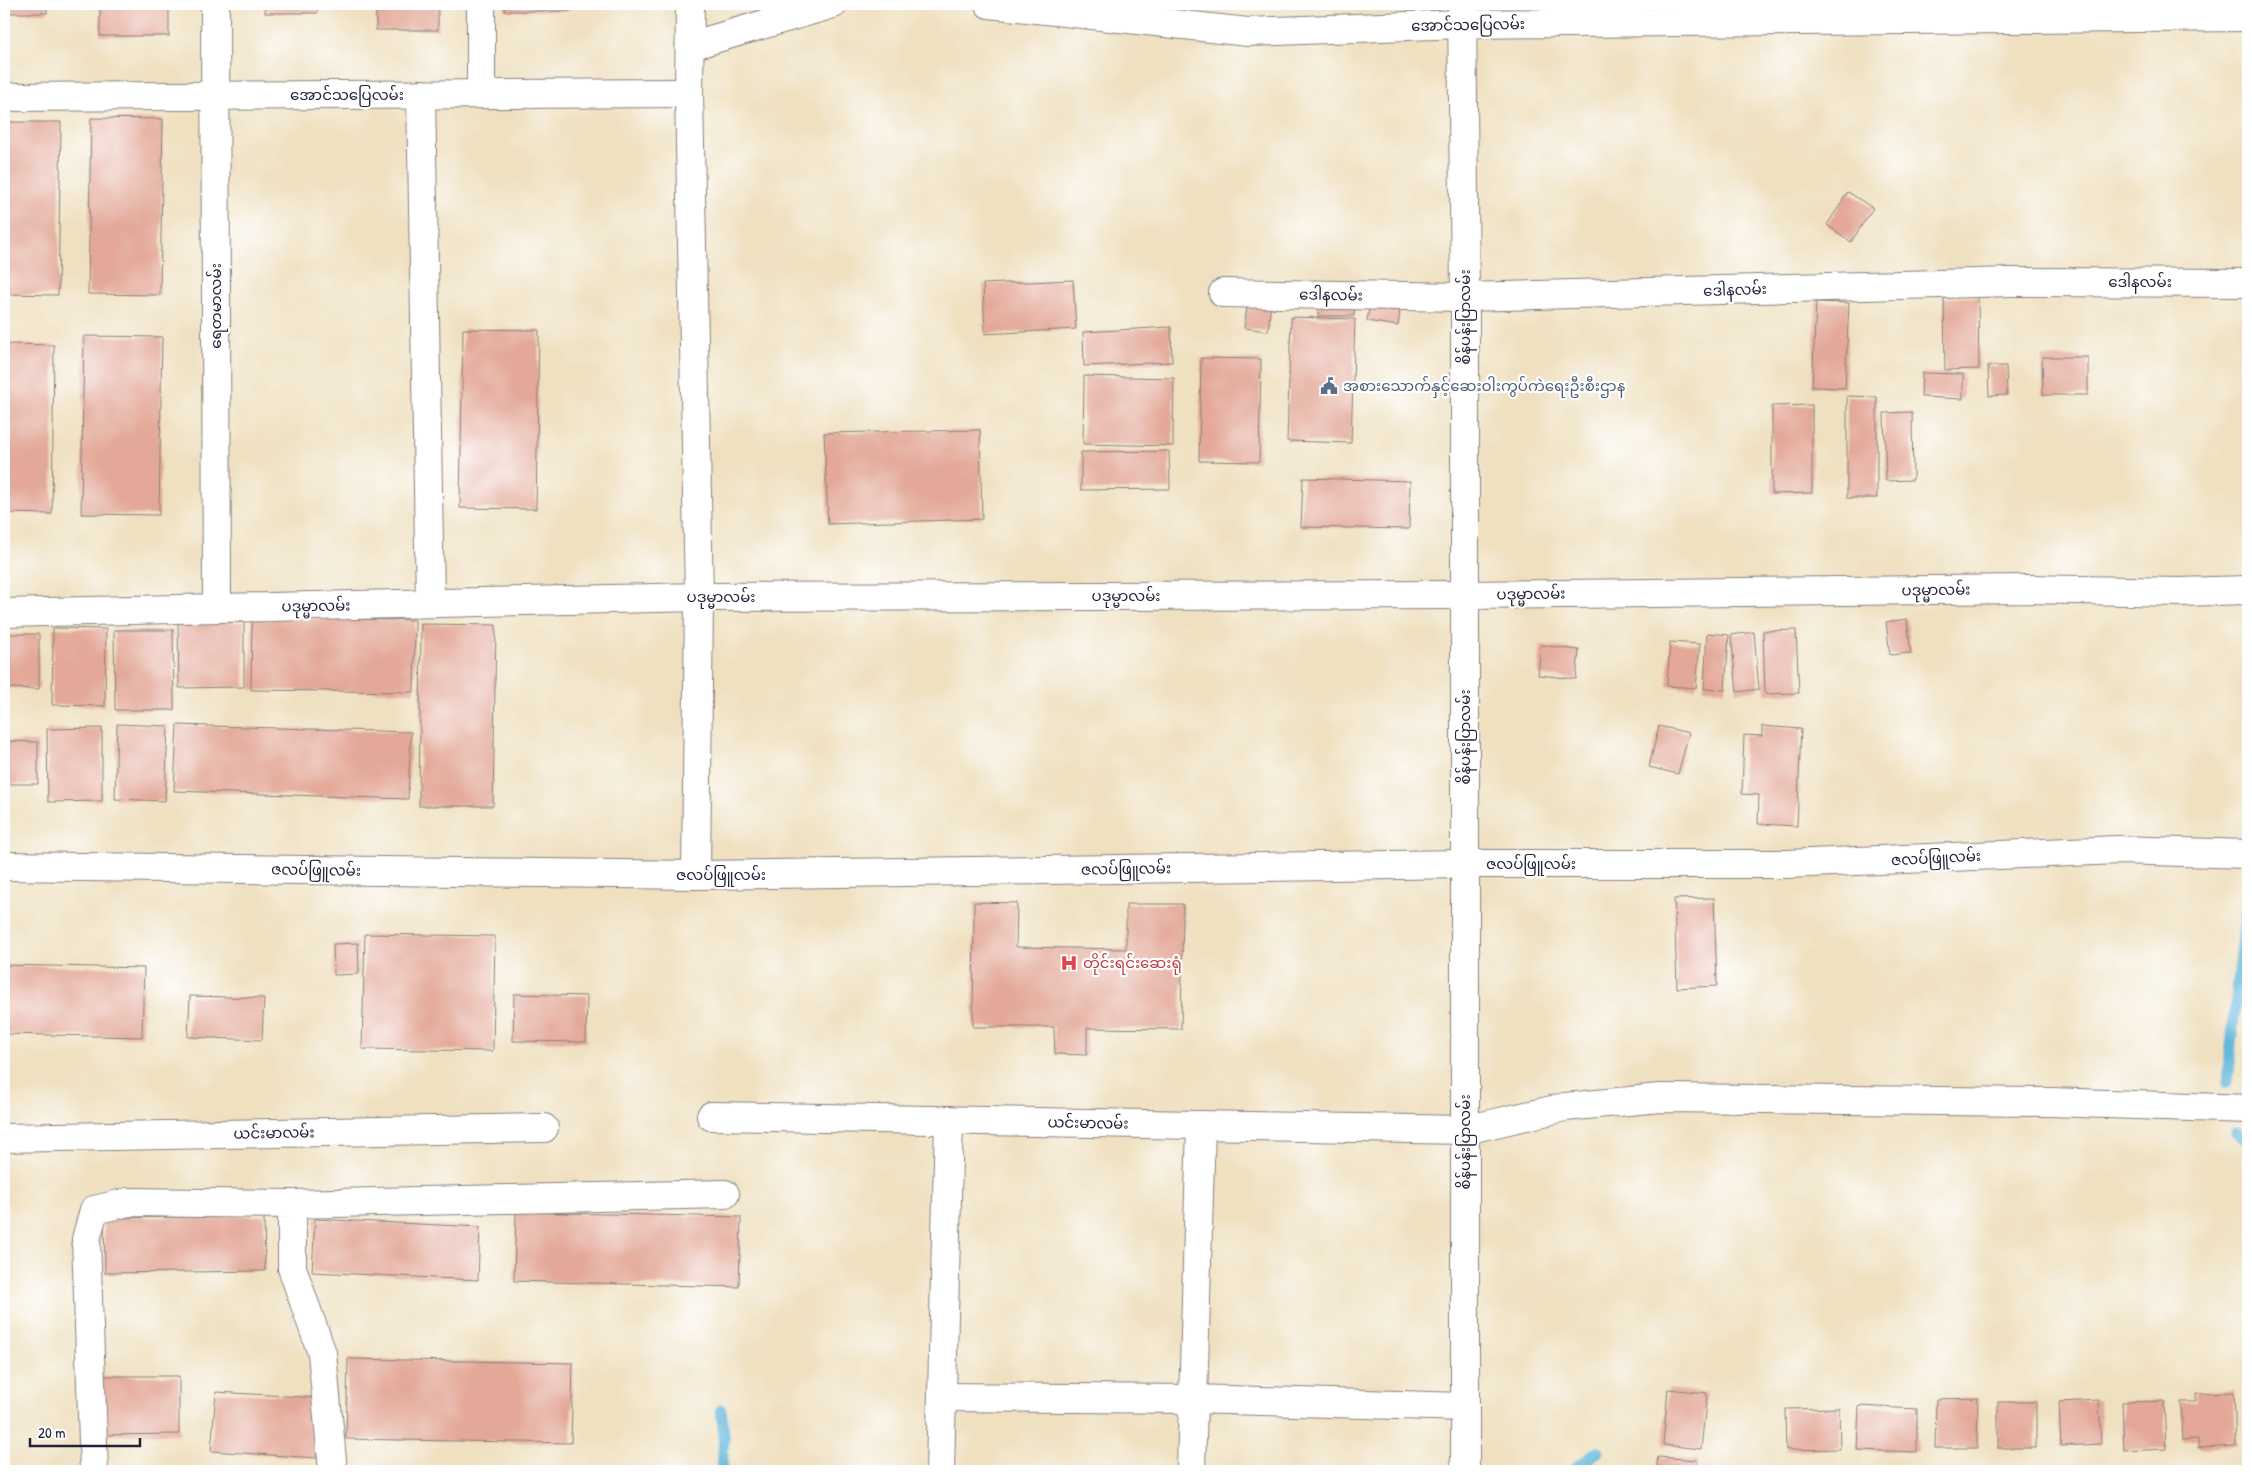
<svg xmlns="http://www.w3.org/2000/svg" width="2252" height="1475" font-family="'Patrick Hand','Noto Sans Myanmar',sans-serif">
<style>
.lines{fill:none;stroke-linecap:round;stroke-linejoin:round}
.stream{stroke:#5db5da;stroke-width:11}
.building{fill:#e3a898}
.minor-casing{stroke:#88817e;stroke-width:30}
.minor{stroke:#fff;stroke-width:28}
.labels{text-anchor:middle;stroke-width:4.5;stroke-linejoin:round;paint-order:stroke}
.street-label{font-size:15px;fill:#22223b;stroke:#fff}
.service-label{font-size:15px;fill:#4e5e75;stroke:#fff;text-anchor:start}
.health-label{font-size:15px;fill:#be3a42;stroke:#fff;text-anchor:start}
</style>
<rect width="100%" height="100%" fill="#fff"/>
<filter id="ink" filterUnits="userSpaceOnUse"><feTurbulence type="fractalNoise" baseFrequency=".02" numOctaves="2"/><feDisplacementMap in="SourceGraphic" scale="10" xChannelSelector="R" yChannelSelector="G"/><feConvolveMatrix kernelMatrix="1 2 1 2 8 2 1 2 1" color-interpolation-filters="sRGB"/></filter>
<filter id="wash" filterUnits="userSpaceOnUse"><feTurbulence type="fractalNoise" baseFrequency=".0096" numOctaves="4" result="noise"/><feDisplacementMap in="SourceGraphic" scale="20" xChannelSelector="R" yChannelSelector="G"/><feGaussianBlur stdDeviation="1.12" result="paint"/><feColorMatrix in="noise" values="0 0 0 0 0 0 0 0 0 0 0 0 0 0 0 0 0 1.4 0 .05"/><feComposite in="paint" operator="in"/></filter>
<g filter="url(#wash)">
<rect width="100%" height="100%" fill="#efe0c0"/>
<g class="lines">
<!-- stream -->
<g class="stream">
<polyline points="2227,1082 2248,889"/>
<polyline points="2236,1133 2248,1140"/>
<polyline points="721,1410 724,1435 722,1471"/>
<polyline points="1570,1471 1598,1452"/>
</g>
</g>
<g id="blocks">
<!-- building -->
<g class="building">
<rect x="4" y="4" width="43" height="9"/>
<rect x="100" y="4" width="69" height="32"/>
<rect x="265" y="4" width="52" height="9"/>
<rect x="376" y="4" width="62" height="26"/>
<rect x="505" y="4" width="64" height="7"/>
<polygon points="91,118 163,119 160,295 88,294"/>
<polygon points="4,122 61,122 58,295 4,294"/>
<polygon points="1848,192 1873,208 1851,242 1827,225"/>
<polygon points="1073,280 1076,329 985,334 983,284"/>
<polygon points="1319,297 1355,297 1354,316 1318,316"/>
<polygon points="1371,297 1401,302 1398,326 1367,321"/>
<polygon points="1978,297 1979,369 1945,370 1944,298"/>
<polygon points="1248,300 1271,302 1268,331 1244,328"/>
<polygon points="1816,302 1849,303 1845,388 1812,387"/>
<polygon points="1291,317 1355,319 1351,443 1287,441"/>
<polygon points="1171,327 1172,362 1084,366 1083,332"/>
<polygon points="463,329 539,330 536,509 460,508"/>
<polygon points="84,336 162,337 159,515 81,514"/>
<polygon points="4,344 54,345 52,514 4,513"/>
<polygon points="2042,357 2088,357 2088,395 2043,395"/>
<polygon points="1201,358 1261,359 1259,462 1199,461"/>
<polygon points="1988,366 2006,366 2007,395 1989,396"/>
<polygon points="1922,373 1963,374 1963,399 1921,397"/>
<polygon points="1084,376 1174,378 1173,446 1083,444"/>
<polygon points="1847,396 1877,397 1877,498 1847,498"/>
<polygon points="1812,405 1812,493 1772,494 1772,406"/>
<polygon points="1912,412 1913,480 1886,481 1884,413"/>
<polygon points="980,430 982,519 828,524 824,433"/>
<polygon points="1169,451 1170,489 1081,490 1081,452"/>
<polygon points="1303,478 1410,481 1409,529 1301,527"/>
<polygon points="252,618 415,620 414,692 251,690"/>
<polygon points="1907,619 1911,653 1890,655 1886,622"/>
<polygon points="244,622 244,687 179,688 178,623"/>
<polygon points="421,624 496,625 493,806 419,806"/>
<polygon points="53,628 106,629 105,706 52,705"/>
<polygon points="114,630 173,630 174,710 115,710"/>
<polygon points="1796,630 1799,693 1765,694 1763,631"/>
<polygon points="1754,632 1759,689 1737,692 1731,635"/>
<polygon points="1707,633 1729,635 1725,690 1704,689"/>
<polygon points="4,634 39,634 39,689 4,688"/>
<polygon points="1670,642 1700,644 1696,688 1667,686"/>
<polygon points="1541,645 1579,650 1576,679 1538,675"/>
<polygon points="117,724 168,726 165,801 115,799"/>
<polygon points="177,725 411,732 408,799 174,791"/>
<polygon points="1659,726 1689,733 1678,774 1649,767"/>
<polygon points="1762,726 1801,729 1797,826 1758,824 1759,795 1742,794 1744,735 1762,736"/>
<polygon points="102,728 102,801 48,802 47,729"/>
<polygon points="4,741 38,742 38,784 4,784"/>
<polygon points="1714,898 1717,986 1677,988 1674,899"/>
<polygon points="974,902 1017,903 1016,947 1126,949 1126,904 1183,904 1181,1029 1087,1028 1087,1055 1055,1054 1054,1027 973,1027"/>
<polygon points="365,934 495,936 493,1051 362,1049"/>
<polygon points="358,943 359,974 334,975 333,944"/>
<polygon points="4,965 144,968 142,1037 4,1034"/>
<polygon points="514,994 587,996 586,1042 513,1041"/>
<polygon points="190,996 264,998 262,1040 188,1037"/>
<polygon points="516,1212 741,1217 739,1287 514,1281"/>
<polygon points="264,1216 265,1271 105,1273 104,1218"/>
<polygon points="315,1219 480,1227 478,1280 312,1272"/>
<polygon points="348,1359 573,1363 571,1443 346,1439"/>
<polygon points="99,1376 179,1376 179,1434 99,1435"/>
<polygon points="1668,1389 1707,1393 1701,1449 1663,1445"/>
<polygon points="216,1392 321,1398 317,1458 211,1451"/>
<polygon points="2234,1392 2236,1446 2198,1448 2198,1439 2183,1440 2181,1402 2196,1402 2196,1393"/>
<polygon points="1978,1398 1977,1448 1935,1448 1936,1399"/>
<polygon points="2099,1400 2101,1444 2061,1446 2059,1402"/>
<polygon points="2164,1401 2166,1449 2124,1451 2122,1402"/>
<polygon points="2248,1401 2248,1439 2247,1439 2245,1402"/>
<rect x="1998" y="1402" width="38" height="46"/>
<polygon points="1859,1406 1917,1409 1917,1452 1857,1450"/>
<polygon points="1839,1408 1840,1449 1786,1450 1785,1409"/>
<polygon points="1658,1457 1697,1460 1696,1471 1656,1471"/>
</g>
</g>
</g>
<g filter="url(#ink)">
<use href="#blocks" fill-opacity="0" stroke="#88817e" stroke-width="1"/>
<g class="lines">
<!-- minor casing -->
<g class="minor-casing">
<g id="minor">
<polyline points="215,4 217,608"/>
<polyline points="481,4 481,94"/>
<polyline points="690,4 689,93 699,597 696,875"/>
<polyline points="989,4 1248,32 1461,24 2248,17"/>
<polyline points="1462,4 1465,297 1465,1471"/>
<polyline points="690,46 833,4"/>
<polyline points="421,94 430,603"/>
<polyline points="4,97 689,93"/>
<polyline points="1223,293 1465,297 2012,282 2248,283"/>
<polyline points="4,613 699,597 1465,595 2028,589 2179,592 2248,590"/>
<polyline points="4,866 696,875 1465,864 1786,864 2118,850 2248,854"/>
<polyline points="711,1116 1465,1130 1565,1107 1660,1098 2051,1102 2248,1109"/>
<polyline points="4,1138 544,1128"/>
<polyline points="292,1204 725,1194"/>
<polyline points="942,1397 1193,1399 1465,1407"/>
<polyline points="94,1471 86,1239 94,1210 128,1202 292,1204 292,1268 322,1353 333,1471"/>
<polyline points="940,1471 949,1120"/>
<polyline points="1191,1471 1201,1125"/>
</g>
</g>
<!-- minor -->
<use href="#minor" class="minor"/>
</g>
</g>
<!-- icons -->
<defs>
<g id="civic-bare" transform="scale(1.35)"><path d="M-.6-6.5H3V-4.5H.6V-3L4-1V1h2V6H-6V1h2V-1L-.6-3ZM-1.2 2.5V6h2.4V2.5Z" fill="#5c6f8a" stroke="#fff" stroke-width="2.5" paint-order="stroke"/></g>
<g id="hospital-bare" transform="scale(1.35)"><path d="M-5-5h3v3.5h4V-5h3V5h-3V1.5h-4V5h-3Z" fill="#e0444e" stroke="#fff" stroke-width="2.5" paint-order="stroke"/></g>
</defs>
<g fill-rule="evenodd">
<use href="#civic-bare" x="1329" y="386"/>
<use href="#hospital-bare" x="1069" y="963"/>
</g>
<g class="labels">
<!-- street labels -->
<g class="street-label">
<text transform="translate(1468 25) rotate(-1)" y="5">အောင်သပြေလမ်း</text>
<text x="347" y="100">အောင်သပြေလမ်း</text>
<text x="2140" y="287">ဒေါနလမ်း</text>
<text transform="translate(1735 290) rotate(-2)" y="5">ဒေါနလမ်း</text>
<text transform="translate(1331 295) rotate(1)" y="5">ဒေါနလမ်း</text>
<text transform="translate(216 306) rotate(-90)" y="5">ရေတမာလမ်း</text>
<text transform="translate(1465 317) rotate(-90)" y="5">စိန်ပန်းပြာလမ်း</text>
<text transform="translate(1936 590) rotate(-1)" y="5">ပဒုမ္မာလမ်း</text>
<text transform="translate(1531 594) rotate(-1)" y="5">ပဒုမ္မာလမ်း</text>
<text x="1126" y="601">ပဒုမ္မာလမ်း</text>
<text x="721" y="602">ပဒုမ္မာလမ်း</text>
<text transform="translate(316 606) rotate(-1)" y="5">ပဒုမ္မာလမ်း</text>
<text transform="translate(1465 737) rotate(-90)" y="5">စိန်ပန်းပြာလမ်း</text>
<text transform="translate(1936 858) rotate(-3)" y="5">ဇလပ်ဖြူလမ်း</text>
<text x="1531" y="869">ဇလပ်ဖြူလမ်း</text>
<text transform="translate(1126 869) rotate(-1)" y="5">ဇလပ်ဖြူလမ်း</text>
<text transform="translate(316 870) rotate(1)" y="5">ဇလပ်ဖြူလမ်း</text>
<text x="721" y="880">ဇလပ်ဖြူလမ်း</text>
<text transform="translate(1088 1123) rotate(1)" y="5">ယင်းမာလမ်း</text>
<text transform="translate(274 1133) rotate(-1)" y="5">ယင်းမာလမ်း</text>
<text transform="translate(1465 1142) rotate(-90)" y="5">စိန်ပန်းပြာလမ်း</text>
</g>
<!-- service labels -->
<g class="service-label">
<text x="1343" y="391">အစားသောက်နှင့်ဆေးဝါးကွပ်ကဲရေးဦးစီးဌာန</text>
</g>
<!-- health labels -->
<g class="health-label">
<text x="1083" y="968">တိုင်းရင်းဆေးရုံ</text>
</g>
</g>
<!-- margin -->
<rect width="2252" height="1475" fill="none" stroke="#fff" stroke-width="20"/>
<!-- scale -->
<path d="M30 1438v8h110v-8" fill="none" stroke="#22223b" stroke-width="2.5"/>
<text x="38" y="1438" font-size="15" fill="#22223b" stroke="#ffffff" stroke-width="4" paint-order="stroke">20 m</text>
</svg>
